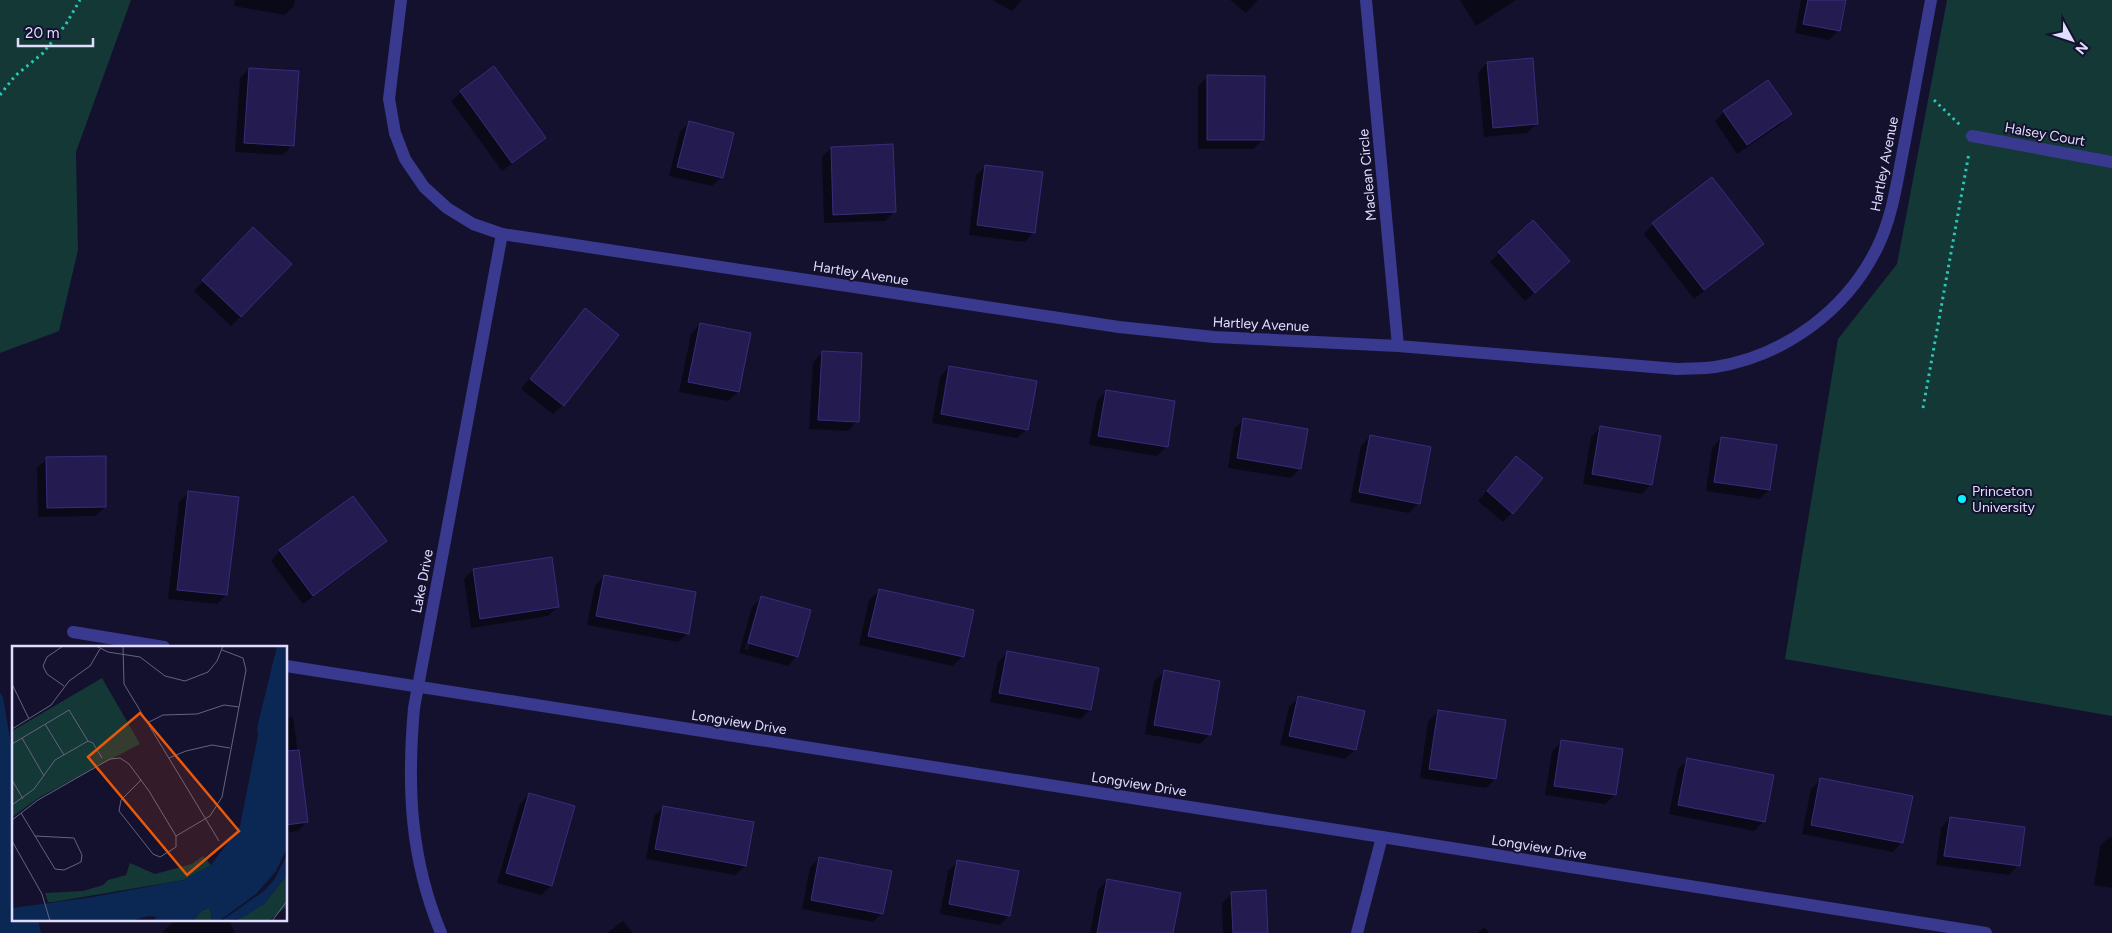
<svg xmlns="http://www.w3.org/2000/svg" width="2112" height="933" font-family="Figtree,sans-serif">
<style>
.green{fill:#133835}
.water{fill:#0a2853}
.shadow{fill:#0007;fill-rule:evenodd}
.building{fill:#241c50;stroke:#392c7d}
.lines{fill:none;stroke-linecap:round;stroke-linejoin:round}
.path{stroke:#2bc6b5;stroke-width:3;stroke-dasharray:2.5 4;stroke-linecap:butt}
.street{stroke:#393a8f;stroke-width:12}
.poi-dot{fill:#09f2ff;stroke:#14112e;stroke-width:2}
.labels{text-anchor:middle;stroke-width:4;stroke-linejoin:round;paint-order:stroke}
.street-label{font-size:14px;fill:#e0ddff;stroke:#14112e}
.poi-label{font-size:14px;fill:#e0ddff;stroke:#14112e;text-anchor:start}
.inset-road{fill:none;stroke:#666382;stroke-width:1}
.view{fill:#e8590c;fill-opacity:0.15;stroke:#e8590c;stroke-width:2.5}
.inset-edge{fill:none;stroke:#e0ddff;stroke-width:2.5}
</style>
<rect width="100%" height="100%" fill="#14112e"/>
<!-- green -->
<g class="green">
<polygon points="0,0 131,0 76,152 78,250 59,331 0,353"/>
<polygon points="1947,0 2112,0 2112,716 1785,659 1838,339 1897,264"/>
</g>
<!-- water -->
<polygon class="water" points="0,693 3,697 14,763 14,919 38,919 41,933 0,933"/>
<!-- shadow -->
<g class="shadow">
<polygon points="235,0 295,0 294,6 285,15 234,6"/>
<polygon points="992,0 1022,0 1012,11"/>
<polygon points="1230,0 1258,0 1246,13"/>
<polygon points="1460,0 1516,0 1476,26"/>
<polygon points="1801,0 1845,0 1839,30 1829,40 1795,33"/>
<polygon points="1487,63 1537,124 1527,133 1484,137 1478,73"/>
<polygon points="249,69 292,146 283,155 235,152 240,78"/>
<polygon points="1208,77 1263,140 1253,149 1198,149 1198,86"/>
<polygon points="461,92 545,138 535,147 502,171 451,101"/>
<polygon points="1724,112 1790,114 1781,124 1737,154 1715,121"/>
<polygon points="689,123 722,177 712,186 669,176 680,132"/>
<polygon points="831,148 894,212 885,221 824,223 822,157"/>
<polygon points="986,166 1034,232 1025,242 969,235 976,175"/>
<polygon points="1653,224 1762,244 1694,299 1644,234"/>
<polygon points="253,229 290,264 231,326 194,291"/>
<polygon points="1499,253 1559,270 1525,301 1490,262"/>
<polygon points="585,310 563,405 553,414 521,389"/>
<polygon points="700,324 749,334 738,392 728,401 679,392 691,334"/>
<polygon points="823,352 857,421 848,431 809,429 813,362"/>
<polygon points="949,367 1027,429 1017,438 932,423 940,377"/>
<polygon points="1106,391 1174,402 1166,447 1157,456 1089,445 1097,401"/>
<polygon points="1244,419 1300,468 1291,478 1228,468 1234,429"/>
<polygon points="1601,427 1651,484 1642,494 1583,484 1591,437"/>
<polygon points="1370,436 1418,504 1409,513 1350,502 1361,446"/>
<polygon points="1721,438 1769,490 1760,499 1706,491 1712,448"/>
<polygon points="47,459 105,507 95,516 38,517 37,468"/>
<polygon points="1507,467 1512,513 1503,522 1478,501"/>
<polygon points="189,492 226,595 217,604 168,599 179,502"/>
<polygon points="385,541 376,550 303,604 271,561 280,551"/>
<polygon points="473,570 558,606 548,616 471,628 464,579"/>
<polygon points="604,576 688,633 678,642 587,625 595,586"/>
<polygon points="879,591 963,656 953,666 859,645 869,600"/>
<path d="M 762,597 L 797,656 L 788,666 L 739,653 L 752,607 ZM 757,607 L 760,607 L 748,650 L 745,649 Z"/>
<polygon points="1007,653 1090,709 1081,719 990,702 998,662"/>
<polygon points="1164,672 1210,734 1200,744 1145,734 1154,681"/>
<polygon points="1299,697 1363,711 1355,750 1345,759 1280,745 1289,707"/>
<polygon points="1438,712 1495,779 1486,788 1420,778 1428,721"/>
<polygon points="293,717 307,821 298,831 286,833 286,718"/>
<polygon points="1562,742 1615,795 1605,804 1545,795 1552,751"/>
<polygon points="1688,760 1764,821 1754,831 1669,814 1678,769"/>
<polygon points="1821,779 1902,842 1893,852 1802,834 1811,789"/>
<polygon points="529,794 573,807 551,886 541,895 497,883 520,804"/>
<polygon points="664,807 752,823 745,866 735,875 646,859 654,816"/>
<polygon points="1950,818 2018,865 2009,875 1936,865 1941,828"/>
<polygon points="2109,837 2112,837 2112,888 2094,885 2100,846"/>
<polygon points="820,858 882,913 873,922 802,909 810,867"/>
<polygon points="958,861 1009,915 1000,925 940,914 948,871"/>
<polygon points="1107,880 1172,933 1090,933 1098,890"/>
<polygon points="1231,894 1267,933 1223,933 1222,903"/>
<polygon points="177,919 229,919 235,933 164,933 163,931"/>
<polygon points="623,921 633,933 607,933"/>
<polygon points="1485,927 1489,933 1477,933"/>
</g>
<!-- building -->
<g class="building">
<polygon points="1808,0 1846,0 1840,31 1803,24"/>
<polygon points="1533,58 1538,124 1493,128 1487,62"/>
<polygon points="494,66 546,138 512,163 460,91"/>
<polygon points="249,68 299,71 294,146 244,143"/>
<polygon points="1207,75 1265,76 1264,140 1207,140"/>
<polygon points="1768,80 1792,114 1747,145 1723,111"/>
<polygon points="689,121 734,133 723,178 677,167"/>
<polygon points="893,144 896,212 833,215 831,147"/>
<polygon points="985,165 1043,172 1035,233 977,225"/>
<polygon points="1712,177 1764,244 1704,290 1652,223"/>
<polygon points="1533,220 1570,261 1535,293 1498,252"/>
<polygon points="253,227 292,264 241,317 202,280"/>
<polygon points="585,308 619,335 564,406 530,379"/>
<polygon points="700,323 751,333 739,392 688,382"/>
<polygon points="822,351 862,353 859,422 818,420"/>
<polygon points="949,366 1037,381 1028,430 941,414"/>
<polygon points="1106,390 1175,401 1168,447 1098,436"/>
<polygon points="1243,418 1308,429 1301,469 1237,458"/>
<polygon points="1600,426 1661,436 1652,485 1592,474"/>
<polygon points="1370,435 1431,447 1420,504 1359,492"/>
<polygon points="1721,437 1777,445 1770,490 1714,482"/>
<polygon points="106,456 106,507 47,508 46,457"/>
<polygon points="1516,456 1543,478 1513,514 1487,491"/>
<polygon points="188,491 239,497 227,595 177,590"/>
<polygon points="353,496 387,541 313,596 279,550"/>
<polygon points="552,557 559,607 480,619 473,569"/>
<polygon points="604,575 696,592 689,634 596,616"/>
<polygon points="879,589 974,610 964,657 868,636"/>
<polygon points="761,596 811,610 798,657 748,643"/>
<polygon points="1007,651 1099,668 1091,710 999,693"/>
<polygon points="1164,670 1220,681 1211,735 1154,725"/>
<polygon points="1298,696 1365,711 1356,750 1289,736"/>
<polygon points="1438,710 1506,720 1496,779 1429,769"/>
<polygon points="1561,740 1623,749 1616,795 1554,786"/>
<polygon points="299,750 308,822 286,825 286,751"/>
<polygon points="1687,758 1774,775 1765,822 1678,805"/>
<polygon points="1820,778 1913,796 1903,843 1811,825"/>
<polygon points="529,793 575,806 552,886 506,873"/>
<polygon points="663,806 754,822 746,866 655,849"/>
<polygon points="1950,817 2025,827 2020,866 1944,856"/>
<polygon points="819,857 892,871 883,914 811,900"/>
<polygon points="957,860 1019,871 1010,916 949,904"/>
<polygon points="1107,879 1181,893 1173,933 1097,933"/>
<polygon points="1266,890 1268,933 1233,933 1231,892"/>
</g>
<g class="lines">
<!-- path -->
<g class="path">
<polyline points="0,95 15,76 43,53 66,24 80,0"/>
<polyline points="1934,100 1960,125"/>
<polyline points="1923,408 1969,153"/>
</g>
<!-- street -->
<g class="street">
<path d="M 401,0 L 389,99 L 395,133 L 405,159 L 424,187 L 447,208 L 473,224 L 502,234 L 1119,327 L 1214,337 L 1398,346 L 1677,369 C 1689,368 1702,369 1715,367 C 1784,356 1846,311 1877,248 C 1893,216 1897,180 1904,146 C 1913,97 1922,49 1931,0"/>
<polyline points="1366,0 1398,346"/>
<polyline points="1972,136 2112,162"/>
<polyline points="73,632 164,647"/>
<polyline points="286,666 1382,837 1986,933"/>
<path d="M 441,933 C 410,858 407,787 414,708 L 502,234"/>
<polyline points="1357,933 1382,837"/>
</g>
</g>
<!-- markers -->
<circle class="poi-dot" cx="1962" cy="499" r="5"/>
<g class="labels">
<!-- street labels -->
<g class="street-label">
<text transform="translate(2045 134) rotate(10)" y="5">Halsey Court</text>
<text transform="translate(1884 164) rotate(-79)" y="5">Hartley Avenue</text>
<text transform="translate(1367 175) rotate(-95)" y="5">Maclean Circle</text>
<text transform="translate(861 273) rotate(9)" y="5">Hartley Avenue</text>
<text transform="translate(1261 324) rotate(3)" y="5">Hartley Avenue</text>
<text transform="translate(422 581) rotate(-79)" y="5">Lake Drive</text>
<text transform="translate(739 722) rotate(9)" y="5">Longview Drive</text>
<text transform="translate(1139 784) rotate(9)" y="5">Longview Drive</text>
<text transform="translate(1539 847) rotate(9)" y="5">Longview Drive</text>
</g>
<!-- poi labels -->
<g class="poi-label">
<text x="1972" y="496">Princeton<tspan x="1972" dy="16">University</tspan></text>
</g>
</g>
<!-- overview -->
<g transform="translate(12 646)">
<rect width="275" height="275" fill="#14112e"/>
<path d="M 90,32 L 128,98 L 28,151 L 0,171 L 0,85 ZM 191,210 L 199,219 L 172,234 L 41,256 L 36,256 L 33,247 L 71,245 L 91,239 L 96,234 L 114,229 L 118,217 L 143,228 L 180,218 ZM 275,229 L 275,260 L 257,275 L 223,275 L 252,258 ZM 198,262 L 200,275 L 180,275 L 191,264 Z" fill="#133835"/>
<path d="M 265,0 L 275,0 L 275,202 L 264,225 L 244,248 L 207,275 L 200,275 L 198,262 L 191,264 L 180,275 L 140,275 L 145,271 L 137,270 L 118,275 L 0,275 L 0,262 L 75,252 L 172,234 L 199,219 L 228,180 L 246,89 L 245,82 ZM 275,209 L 275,229 L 252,258 L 230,272 L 209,275 L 252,245 L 262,234 Z" fill="#0a2853"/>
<path class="inset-road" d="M 51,0 L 35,11 L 31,20 L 35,28 L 52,40M 84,0 L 96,6 L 128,11 L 153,30 L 173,35 L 196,26 L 205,15 L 211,0M 111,0 L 112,38 L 207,195M 0,38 L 17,73M 135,77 L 151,69 L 185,68 L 212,59 L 227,61M 33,78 L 52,109M 0,83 L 39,59 L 57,35 L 78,20 L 88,3M 10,92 L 32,130M 76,95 L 81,97 L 90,112M 0,98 L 57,64 L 76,95M 157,112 L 174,105 L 200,99 L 218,102M 0,134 L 11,153M 0,159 L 22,143 L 43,114 L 76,95M 9,167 L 23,190M 0,174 L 26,154 L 98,113 L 108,112 L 117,118 L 137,145 L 164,190 L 164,201 L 148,211 L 141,208 L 107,165 L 109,154 L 129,134M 23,190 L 62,192 L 70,209 L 69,216 L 52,224 L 43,223 ZM 164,190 L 198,170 L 210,151 L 234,24 L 231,12 L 210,4M 0,195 L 30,248 L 38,275M 260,275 L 275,255"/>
<path class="view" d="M 128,67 L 227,185 L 175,229 L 76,111 Z"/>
<rect width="275" height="275" class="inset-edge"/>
</g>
<!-- north arrow -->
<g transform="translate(2072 40) rotate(130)" stroke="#14112e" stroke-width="4" paint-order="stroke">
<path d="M0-4L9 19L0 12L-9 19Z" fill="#e0ddff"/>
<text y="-8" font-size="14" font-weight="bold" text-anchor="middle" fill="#e0ddff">N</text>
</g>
<!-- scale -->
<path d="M18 38v8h75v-8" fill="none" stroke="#e0ddff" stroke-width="2.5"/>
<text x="25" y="38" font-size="15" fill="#e0ddff" stroke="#14112e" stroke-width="4" paint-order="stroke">20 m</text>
</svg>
